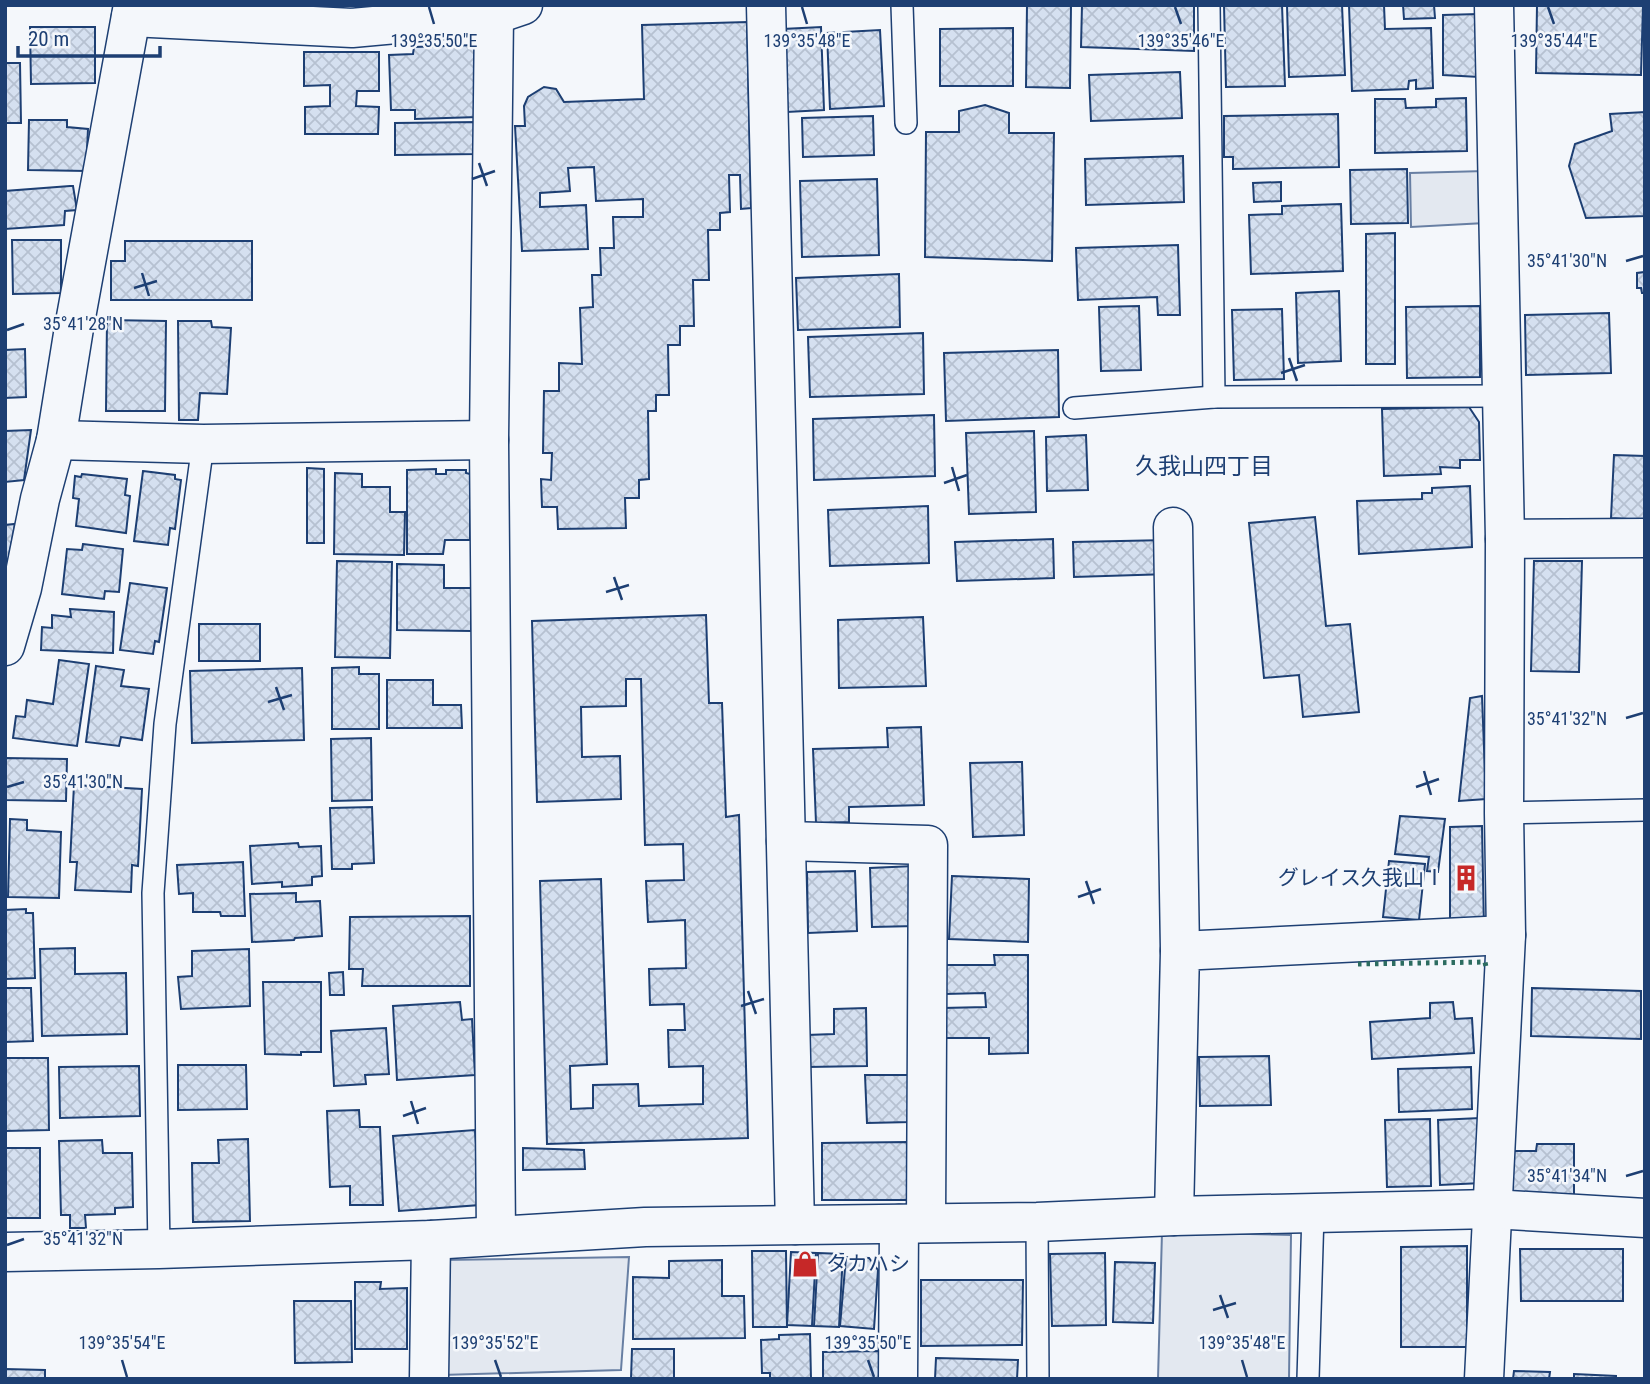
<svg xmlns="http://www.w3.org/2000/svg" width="1650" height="1384" font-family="'Roboto Condensed','Noto Sans JP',sans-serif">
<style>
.parking{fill:#e3e8f0;stroke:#687fa3;stroke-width:2}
.building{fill:url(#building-cross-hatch);stroke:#1d3f73;stroke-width:2}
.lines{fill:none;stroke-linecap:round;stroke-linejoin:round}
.lane-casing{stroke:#1d3f73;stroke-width:24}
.street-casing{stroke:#1d3f73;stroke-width:41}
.secondary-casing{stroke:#1d3f73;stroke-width:41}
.lane{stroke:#f4f7fb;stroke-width:21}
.street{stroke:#f4f7fb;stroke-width:38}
.secondary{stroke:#f4f7fb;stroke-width:38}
.hedge{stroke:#2c6c60;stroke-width:5;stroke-dasharray:3.5 5;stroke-linecap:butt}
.ticks{fill:none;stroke:#1d3f73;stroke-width:2.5}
.labels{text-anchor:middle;stroke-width:5;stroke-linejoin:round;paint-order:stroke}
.poi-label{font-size:21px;fill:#1d3f73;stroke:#f4f7fb;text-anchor:end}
.neighbourhood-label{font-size:23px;fill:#1d3f73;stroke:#f4f7fb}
.ticks-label{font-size:18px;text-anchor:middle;fill:#1d3f73;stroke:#f4f7fb;stroke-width:5;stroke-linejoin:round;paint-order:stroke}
</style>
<defs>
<pattern id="building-cross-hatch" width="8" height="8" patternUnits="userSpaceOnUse" patternTransform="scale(1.75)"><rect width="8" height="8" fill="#d5e0f0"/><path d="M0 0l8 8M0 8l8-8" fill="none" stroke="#b6c1d1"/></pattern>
</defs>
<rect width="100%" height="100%" fill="#f4f7fb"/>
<!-- parking -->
<g class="parking">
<polygon points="1485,171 1485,223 1411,227 1410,173"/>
<polygon points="1162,1232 1291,1235 1289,1379 1158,1379"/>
<polygon points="629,1257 621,1370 441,1375 442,1260"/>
</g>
<!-- building -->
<g class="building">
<polygon points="1027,5 1071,5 1070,88 1026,87"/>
<polygon points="1082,5 1194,5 1194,51 1081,47"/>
<polygon points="1224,5 1282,5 1285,86 1226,87"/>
<polygon points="1287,5 1342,5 1345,75 1289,77"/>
<polygon points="1349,5 1384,5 1385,29 1431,28 1433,88 1416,89 1416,80 1409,81 1408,89 1352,91"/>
<polygon points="1403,5 1434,5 1435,18 1404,19"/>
<polygon points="1537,5 1643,6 1641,75 1536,73"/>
<polygon points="1478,14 1479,77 1443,75 1443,15"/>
<polygon points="747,22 751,208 741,209 740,175 729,175 730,212 720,213 720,230 708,230 709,280 693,280 694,326 680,326 680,345 668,345 669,395 656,395 656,411 648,411 649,479 639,480 639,498 625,498 626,528 558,529 557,507 542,507 541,479 551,480 552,453 543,453 544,391 559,391 559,363 582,364 580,308 593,307 592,275 601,275 600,248 614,248 613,217 643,217 643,199 596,201 594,167 568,168 570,191 540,193 540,207 586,205 588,249 522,251 515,126 525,126 524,106 528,97 544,87 556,89 564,102 644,99 642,25"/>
<polygon points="30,27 95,27 95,83 31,84"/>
<polygon points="821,27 824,110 787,112 783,29"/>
<polygon points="1013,28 1013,86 940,86 940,29"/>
<polygon points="880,30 884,106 830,109 827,33"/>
<polygon points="476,45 478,117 415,119 415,110 391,110 389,55 413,54 414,47"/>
<polygon points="304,52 379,52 379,91 357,91 356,106 379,107 378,134 305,134 305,107 330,106 330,85 304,86"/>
<polygon points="5,63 20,63 21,123 5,123"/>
<polygon points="1180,72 1182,118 1091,121 1089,75"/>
<polygon points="1466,98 1467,151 1375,153 1375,99 1405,99 1406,108 1436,107 1436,99"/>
<polygon points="985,105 1009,113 1009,133 1054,133 1052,261 925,257 926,132 959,132 959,111"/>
<polygon points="1645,112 1645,216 1586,218 1569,166 1575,144 1612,131 1610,114"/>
<polygon points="1338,114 1339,167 1233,169 1233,157 1224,157 1224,116"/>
<polygon points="873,116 874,155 803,157 802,118"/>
<polygon points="29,120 67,120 67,127 88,129 86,171 28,170"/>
<polygon points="478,122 478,154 395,155 395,123"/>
<polygon points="1183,156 1184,202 1086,205 1085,159"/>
<polygon points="1407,169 1408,223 1351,224 1350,170"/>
<polygon points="877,179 879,255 802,257 800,181"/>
<polygon points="1281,182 1281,201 1254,202 1253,183"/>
<polygon points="70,186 73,186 77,210 65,211 64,225 5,229 5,191"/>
<polygon points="1341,204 1343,271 1251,274 1249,215 1282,214 1282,206"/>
<polygon points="1395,233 1395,364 1366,364 1366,234"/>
<polygon points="12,240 61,240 61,293 13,294"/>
<polygon points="125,241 252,241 252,300 111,300 111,261 125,261"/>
<polygon points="1178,245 1180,315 1158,315 1157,297 1078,300 1076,248"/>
<polygon points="1645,272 1645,293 1642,293 1641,288 1637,288 1637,273"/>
<polygon points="899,274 900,327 798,330 796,278"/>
<polygon points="1339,291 1341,361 1298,363 1296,293"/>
<polygon points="1139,306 1141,370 1101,371 1099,307"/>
<polygon points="1480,306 1480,377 1407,378 1406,307"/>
<polygon points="1282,309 1284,379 1234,380 1232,310"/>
<polygon points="1609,313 1611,373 1526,375 1525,315"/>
<polygon points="107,320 166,321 165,411 106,411"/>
<polygon points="178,321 211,321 212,327 231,328 227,394 200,393 198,420 179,420"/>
<polygon points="923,333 924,394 810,397 808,337"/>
<polygon points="25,349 26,397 5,398 5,350"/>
<polygon points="1058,350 1059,417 946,421 944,353"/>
<polygon points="1469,407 1479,422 1480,460 1460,460 1460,468 1440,467 1441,474 1384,476 1382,409"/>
<polygon points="934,415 935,476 814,480 813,419"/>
<polygon points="31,430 24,480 5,482 5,431"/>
<polygon points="1034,431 1036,512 969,514 966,433"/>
<polygon points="1086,435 1088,490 1047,491 1046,437"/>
<polygon points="1614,455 1645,456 1645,520 1611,518"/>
<polygon points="307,468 324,469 324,543 307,543"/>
<polygon points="436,469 436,474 446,474 446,470 466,470 466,473 470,474 470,540 445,540 443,554 407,554 407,470"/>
<polygon points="143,471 175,475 175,479 181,480 175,529 170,528 168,545 134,541"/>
<polygon points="335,473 362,474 362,487 390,487 390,512 405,512 404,555 334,554"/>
<polygon points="82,474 127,479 125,495 130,496 126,533 76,526 79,499 73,498 75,476 81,477"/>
<polygon points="1470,486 1472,547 1359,554 1357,501 1422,499 1422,493 1432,493 1432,488"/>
<polygon points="928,506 929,563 830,566 828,510"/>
<polygon points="1315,517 1326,626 1350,624 1359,712 1303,717 1299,675 1264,678 1249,523"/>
<polygon points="15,524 5,579 5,525"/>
<polygon points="1053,539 1054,578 957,581 955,542"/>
<polygon points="1168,540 1169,574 1074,577 1073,542"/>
<polygon points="83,544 123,549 119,592 105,591 104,599 62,594 67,549 82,550"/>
<polygon points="337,561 392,562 390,658 335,657"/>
<polygon points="1534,561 1582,561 1579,672 1531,671"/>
<polygon points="397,564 444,565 444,588 471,588 471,631 397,630"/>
<polygon points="130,583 167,588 159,642 155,641 153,654 120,650"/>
<polygon points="70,609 114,612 113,653 41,650 42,627 52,628 52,615 71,617"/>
<polygon points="706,615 709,703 722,703 726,817 739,815 748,1138 547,1144 540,881 601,879 607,1064 570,1066 571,1109 593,1108 593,1085 638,1084 639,1106 703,1104 703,1066 669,1067 668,1030 685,1030 684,1004 650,1005 649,969 686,968 685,920 648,922 646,881 684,880 683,844 645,845 641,679 626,679 626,706 581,707 582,757 620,756 621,799 537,802 532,621"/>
<polygon points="923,617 926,686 839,688 838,620"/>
<rect x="199" y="624" width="61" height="37"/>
<polygon points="59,660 89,664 77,746 13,738 16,716 25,717 27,700 53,704"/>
<polygon points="96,666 124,670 121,686 149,689 142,740 121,737 119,746 86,742"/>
<polygon points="359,667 359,674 379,674 379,729 332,729 332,668"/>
<polygon points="302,668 304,740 192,743 190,671"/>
<polygon points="387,680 433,680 433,705 461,705 462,728 387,728"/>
<polygon points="1482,696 1486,799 1459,801 1470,698"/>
<polygon points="921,727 924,805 849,807 849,822 816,823 813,749 888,747 887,728"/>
<polygon points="371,738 372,800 332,801 331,739"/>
<polygon points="5,758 67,759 66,801 5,800"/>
<polygon points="1022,762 1024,835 973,837 970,763"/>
<polygon points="74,785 142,789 138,866 132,865 131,892 75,890 77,862 70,862"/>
<polygon points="372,807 374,863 352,864 352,869 332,869 330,808"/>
<polygon points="1400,816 1445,819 1438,872 1427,871 1429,857 1395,854"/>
<polygon points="10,819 27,820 27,830 61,832 59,898 8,897"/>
<polygon points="1482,826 1484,929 1450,929 1450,827"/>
<polygon points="298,843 299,847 321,846 322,876 312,877 312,885 282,887 282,882 252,884 250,846"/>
<polygon points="1389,861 1425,864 1419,920 1383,917"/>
<polygon points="243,862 245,916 221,916 220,912 193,912 193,893 179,894 177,865"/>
<polygon points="914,866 916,926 872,927 870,868"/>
<polygon points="855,871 857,931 808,933 807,872"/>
<polygon points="952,876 1029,879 1028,942 949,939"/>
<polygon points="296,893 296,902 320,901 322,936 295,938 294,940 252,942 250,894"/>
<polygon points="26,909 26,913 33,913 35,978 5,979 5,910"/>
<polygon points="470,916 470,986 362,986 363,969 349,969 350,917"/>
<polygon points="75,948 75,974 126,973 127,1034 42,1036 40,949"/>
<polygon points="249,949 250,1006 181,1009 178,977 192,976 192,951"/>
<polygon points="994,955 1028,955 1028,1053 989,1054 989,1038 943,1038 943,1008 986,1007 985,993 945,994 945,965 995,965"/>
<polygon points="343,972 344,995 330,995 329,973"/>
<polygon points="263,982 321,982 321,1052 301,1052 301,1055 265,1054"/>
<polygon points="5,985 5,988 31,988 33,1041 5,1042"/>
<polygon points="1532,988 1641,991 1641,1039 1531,1036"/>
<polygon points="460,1002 462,1020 472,1019 475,1075 397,1080 393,1006"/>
<polygon points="1453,1002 1455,1019 1472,1018 1474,1053 1372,1059 1370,1022 1430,1018 1430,1003"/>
<polygon points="866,1008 867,1066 808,1067 807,1035 834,1034 834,1009"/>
<polygon points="386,1028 389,1074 365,1075 366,1084 334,1086 331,1031"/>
<polygon points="1269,1056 1271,1105 1200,1106 1199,1057"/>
<polygon points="5,1058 48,1058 49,1130 5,1131"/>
<polygon points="178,1065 246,1065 247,1109 178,1110"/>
<polygon points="139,1066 140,1116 60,1118 59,1067"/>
<polygon points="1471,1067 1472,1109 1399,1112 1398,1069"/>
<polygon points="865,1075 910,1075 911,1122 867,1123"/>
<polygon points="359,1110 360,1127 380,1127 383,1205 350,1205 350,1186 330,1187 327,1111"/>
<polygon points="1480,1118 1482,1183 1440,1185 1438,1120"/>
<polygon points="1430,1119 1431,1186 1387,1187 1385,1120"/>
<polygon points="475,1130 480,1205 399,1211 393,1136"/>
<polygon points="248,1139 250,1221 193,1222 192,1163 219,1163 218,1140"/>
<polygon points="102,1140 103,1153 132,1153 133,1207 115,1208 115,1214 85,1215 86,1228 70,1228 70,1215 61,1215 59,1141"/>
<polygon points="907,1142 907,1200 822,1200 822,1143"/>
<polygon points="1537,1144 1574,1144 1574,1200 1512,1199 1512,1151 1536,1151"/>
<rect x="5" y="1148" width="35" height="70"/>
<polygon points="523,1148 584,1150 585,1169 523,1170"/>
<polygon points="1467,1246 1467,1347 1401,1347 1401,1247"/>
<polygon points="1520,1249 1623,1249 1623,1301 1521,1301"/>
<polygon points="752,1251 786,1251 787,1327 753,1327"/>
<polygon points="791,1252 816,1253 812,1326 787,1325"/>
<polygon points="818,1253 843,1254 839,1327 814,1326"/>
<polygon points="1105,1253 1106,1325 1052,1326 1050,1254"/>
<polygon points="846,1257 869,1258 878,1270 874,1329 840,1326"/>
<polygon points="722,1260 722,1296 744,1296 745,1338 633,1339 633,1277 669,1278 669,1261"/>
<polygon points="1115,1262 1155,1263 1153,1323 1113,1322"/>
<polygon points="921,1280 1023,1280 1022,1345 921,1346"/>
<polygon points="355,1282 381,1282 380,1289 407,1288 407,1349 355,1349"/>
<polygon points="294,1301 351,1301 352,1362 295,1363"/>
<polygon points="810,1334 811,1379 770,1379 770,1373 762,1373 761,1340 779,1339 779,1335"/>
<polygon points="632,1349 674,1349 674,1379 631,1379"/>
<polygon points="880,1351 881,1379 823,1379 823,1352"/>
<polygon points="936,1358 1018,1360 1017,1379 935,1379"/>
<polygon points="5,1369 45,1370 45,1379 5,1379"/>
<polygon points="1514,1371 1550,1372 1549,1379 1513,1379"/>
<polygon points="1574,1374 1616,1376 1616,1379 1574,1379"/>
</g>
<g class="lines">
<!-- lane casing -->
<g class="lane-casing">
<g id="lane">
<polyline points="902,5 906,123"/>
<polyline points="1209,5 1214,397"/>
<polyline points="1074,408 1214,397 1503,396"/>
<polyline points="1504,813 1645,810"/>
<polyline points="1037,1222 1038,1379"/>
<polyline points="159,1249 153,893 165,724 203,444"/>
<polyline points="1308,1379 1313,1213"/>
</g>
</g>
<!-- street casing -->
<g class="street-casing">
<g id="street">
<polyline points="766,5 795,1225"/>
<polyline points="494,15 489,440 496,1235"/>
<polyline points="131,17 352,28 494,15 523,5"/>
<polyline points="56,440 203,444 489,440"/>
<polyline points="1173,527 1180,951"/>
<polyline points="1505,539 1645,538"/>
<polyline points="5,646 22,588 40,499 56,440 74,328 133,5"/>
<polyline points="786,841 928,845 926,1223"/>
<polyline points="1174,1216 1180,951 1506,935"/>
<polyline points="429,1379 431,1240"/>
<polyline points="898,1379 899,1224"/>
<polyline points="1484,1379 1506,935 1504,813 1505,539 1494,5"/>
</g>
</g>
<!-- secondary casing -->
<g class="secondary-casing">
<polyline id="secondary" points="5,1252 159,1249 431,1240 645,1227 1037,1222 1174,1216 1492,1209 1645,1218"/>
</g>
<!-- lane -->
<use href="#lane" class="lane"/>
<!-- street -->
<use href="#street" class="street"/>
<!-- secondary -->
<use href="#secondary" class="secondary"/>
<!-- hedge -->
<polyline class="hedge" points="1358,964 1485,962 1486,967"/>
</g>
<!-- ticks -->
<path class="ticks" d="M 429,7 L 434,24M 802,7 L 807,24M 1175,7 L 1181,24M 1548,7 L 1554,24M 479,163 L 487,186M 472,179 L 495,171M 1626,261 L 1643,256M 142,273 L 149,296M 134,288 L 157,281M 7,330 L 24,324M 1289,358 L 1297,381M 1281,373 L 1305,365M 952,467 L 959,491M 944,483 L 967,475M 614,577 L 622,600M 606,592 L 629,585M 276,687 L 284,710M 268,702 L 292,695M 1626,718 L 1643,713M 1424,771 L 1431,795M 7,787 L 24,782M 1416,787 L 1439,779M 1086,881 L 1094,904M 1078,897 L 1101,889M 748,991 L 756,1014M 741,1006 L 764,999M 411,1101 L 418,1124M 403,1116 L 426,1108M 1626,1176 L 1643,1171M 7,1245 L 24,1239M 1220,1295 L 1228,1318M 1213,1310 L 1236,1303M 122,1360 L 127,1377M 495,1360 L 501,1377M 868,1360 L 874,1377M 1242,1360 L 1247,1377"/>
<!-- icons -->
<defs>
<g id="building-bare" transform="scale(2.1)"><path d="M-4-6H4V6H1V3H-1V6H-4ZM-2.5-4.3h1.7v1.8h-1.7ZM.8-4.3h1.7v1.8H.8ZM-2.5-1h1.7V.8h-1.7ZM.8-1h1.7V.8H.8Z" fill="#c62828" stroke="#f4f7fb" stroke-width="2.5" paint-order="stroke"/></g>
<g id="shop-bare" transform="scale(2.1)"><path d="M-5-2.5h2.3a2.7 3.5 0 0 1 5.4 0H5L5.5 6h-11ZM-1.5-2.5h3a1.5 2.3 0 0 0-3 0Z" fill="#c62828" stroke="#f4f7fb" stroke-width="2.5" paint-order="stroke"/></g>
</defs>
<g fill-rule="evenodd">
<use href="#building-bare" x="1466" y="878"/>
<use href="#shop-bare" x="805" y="1264"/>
</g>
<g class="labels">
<!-- poi labels -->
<g class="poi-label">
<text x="1445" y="885">グレイス久我山Ⅰ</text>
<text x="826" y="1271" text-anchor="start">タカハシ</text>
</g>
<!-- neighbourhood labels -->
<g class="neighbourhood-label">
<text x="1204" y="474">久我山四丁目</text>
</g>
</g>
<g class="ticks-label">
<text x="434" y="47">139°35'50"E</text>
<text x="807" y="47">139°35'48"E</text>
<text x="1181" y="47">139°35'46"E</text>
<text x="1554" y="47">139°35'44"E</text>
<text x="1567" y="267">35°41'30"N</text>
<text x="83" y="330">35°41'28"N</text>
<text x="1567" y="725">35°41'32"N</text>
<text x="83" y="788">35°41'30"N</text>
<text x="1567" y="1182">35°41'34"N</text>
<text x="83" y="1245">35°41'32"N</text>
<text x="122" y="1349">139°35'54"E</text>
<text x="495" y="1349">139°35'52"E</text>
<text x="868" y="1349">139°35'50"E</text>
<text x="1242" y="1349">139°35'48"E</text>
</g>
<!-- border -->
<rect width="1650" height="1384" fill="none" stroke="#1d3f73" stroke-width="14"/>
<!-- scale -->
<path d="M18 46v10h142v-10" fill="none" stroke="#1d3f73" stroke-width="3.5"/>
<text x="28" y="46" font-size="21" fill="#1d3f73" stroke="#f4f7fb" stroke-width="5" paint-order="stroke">20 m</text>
</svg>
